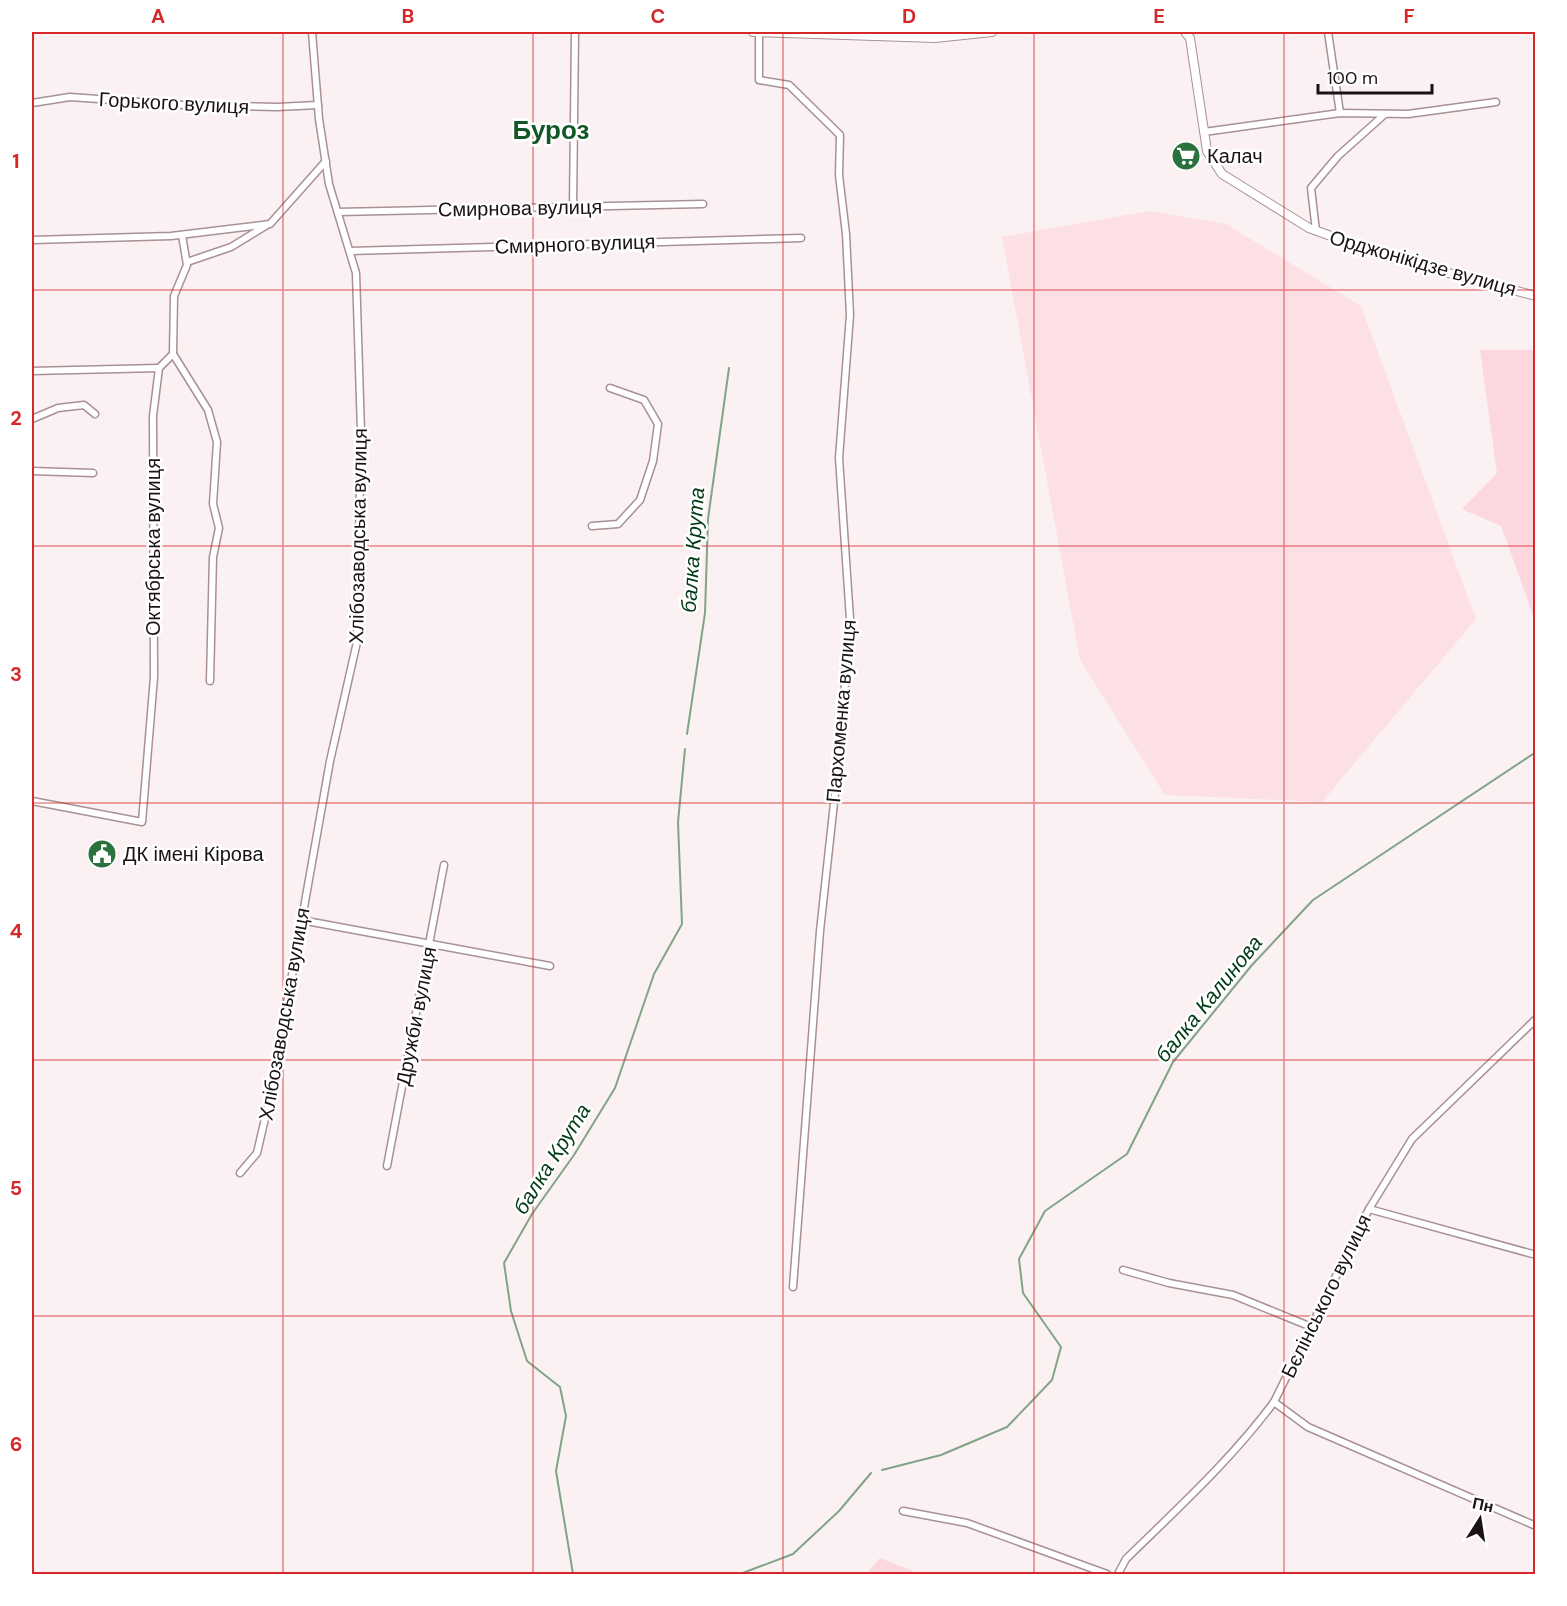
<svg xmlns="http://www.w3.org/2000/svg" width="1567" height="1606" font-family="'DM Sans',sans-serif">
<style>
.built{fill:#fce0e5}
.green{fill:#fdd7df}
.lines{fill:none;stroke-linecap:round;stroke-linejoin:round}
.stream{stroke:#81a487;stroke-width:2}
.minor-casing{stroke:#a89095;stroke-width:9}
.tertiary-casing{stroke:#a89095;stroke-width:10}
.minor{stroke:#fff;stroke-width:6}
.tertiary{stroke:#fff;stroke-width:8}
.grid{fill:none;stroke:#d62828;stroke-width:1.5;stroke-opacity:0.55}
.labels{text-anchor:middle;stroke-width:5;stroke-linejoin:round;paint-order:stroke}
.street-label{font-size:20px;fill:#1b1214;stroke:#fff}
.poi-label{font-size:20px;fill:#1b1214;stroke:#fff;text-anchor:start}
.water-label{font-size:21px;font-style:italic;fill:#003b15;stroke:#fff}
.district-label{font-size:26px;font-weight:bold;fill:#135729;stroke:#fff}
.neatline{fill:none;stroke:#d62828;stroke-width:2}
.grid-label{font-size:20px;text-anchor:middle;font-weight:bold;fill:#d62828}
</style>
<rect width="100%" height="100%" fill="#fbf1f3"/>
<!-- built -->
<polygon class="built" points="1149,211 1226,224 1361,306 1476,619 1322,802 1165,795 1080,660 1002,237"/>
<!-- green -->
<g class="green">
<polygon points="1480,350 1535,350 1534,618 1501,526 1462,509 1497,473"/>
<polygon points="880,1558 920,1574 866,1574"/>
</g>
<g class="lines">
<!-- stream -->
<g class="stream">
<polyline points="687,734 705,613 708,519 729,368"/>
<polyline points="882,1470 941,1455 1007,1427 1052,1380 1061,1347 1023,1293 1019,1259 1045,1211 1127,1154 1173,1062 1252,965 1313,900 1536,752"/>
<polyline points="573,1574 556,1471 566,1416 560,1387 527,1361 511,1311 504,1263 532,1214 574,1155 615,1088 654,974 682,924 678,822 685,749"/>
<polyline points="740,1574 793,1554 839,1511 871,1473"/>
</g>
<!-- minor casing -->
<g class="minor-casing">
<g id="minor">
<polyline points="759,32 759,80 789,85 840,135 839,175 846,234 850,315 839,458 850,619 840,748 820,931 793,1287"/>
<polyline points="1328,32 1340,113"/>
<polyline points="32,103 70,97 183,105 277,107 318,105"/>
<polyline points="1204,132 1340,113 1408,114 1496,102"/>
<polyline points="573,207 575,32"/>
<polyline points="338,212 703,204"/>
<polyline points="1316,231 1311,188 1338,156 1385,114"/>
<polyline points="32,240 171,236 270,224 326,161"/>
<polyline points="350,251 801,238"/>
<polyline points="187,262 231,247 267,225"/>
<polyline points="173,354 208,410 217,442 213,504 219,528 213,557 210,681"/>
<polyline points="32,371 159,368"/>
<polyline points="32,419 58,408 84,405 95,414"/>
<polyline points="32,471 93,473"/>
<polyline points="592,526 618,524 640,500 653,461 658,424 644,400 610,388"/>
<polyline points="32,801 142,822 154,677 153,416 159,368 173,354 174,296 187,265 182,235"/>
<polyline points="301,920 550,966"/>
<polyline points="387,1166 444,865"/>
<polyline points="240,1173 257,1153 272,1088 330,761 357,642 361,432 356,273 329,184 319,119 312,32"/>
<polyline points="1369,1209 1536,1255"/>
<polyline points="1123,1270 1169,1283 1233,1295 1309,1326"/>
<polyline points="1274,1402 1308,1427 1536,1526"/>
<polyline points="903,1511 967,1523 1107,1574"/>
<path d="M 1118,1574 L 1126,1559 C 1177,1509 1231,1460 1274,1402 L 1369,1209 L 1412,1139 L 1536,1019"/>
</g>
</g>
<!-- tertiary casing -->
<g class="tertiary-casing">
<g id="tertiary">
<polyline points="753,32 935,38 992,32"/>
<polyline points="1185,32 1190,38 1207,151 1222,174 1309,228 1391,258 1536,296"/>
</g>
</g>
<!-- minor -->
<use href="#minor" class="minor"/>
<!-- tertiary -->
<use href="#tertiary" class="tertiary"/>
</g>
<!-- grid -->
<path class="grid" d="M 283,32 L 283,1574M 533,32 L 533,1574M 783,32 L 783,1574M 1034,32 L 1034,1574M 1284,32 L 1284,1574M 32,290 L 1536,290M 32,546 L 1536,546M 32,803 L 1536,803M 32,1060 L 1536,1060M 32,1316 L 1536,1316"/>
<!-- icons -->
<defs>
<g id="supermarket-disc" transform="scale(1.5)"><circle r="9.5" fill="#2a713d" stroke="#fff"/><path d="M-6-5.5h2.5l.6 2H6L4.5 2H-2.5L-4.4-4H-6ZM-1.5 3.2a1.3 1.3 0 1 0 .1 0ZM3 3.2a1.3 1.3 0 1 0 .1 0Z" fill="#fff"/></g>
<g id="civic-disc" transform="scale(1.5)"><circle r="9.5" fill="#2a713d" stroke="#fff"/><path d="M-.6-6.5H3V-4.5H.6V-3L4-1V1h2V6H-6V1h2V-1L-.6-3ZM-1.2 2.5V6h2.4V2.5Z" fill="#fff"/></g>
</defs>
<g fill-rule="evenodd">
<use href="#supermarket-disc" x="1186" y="156"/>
<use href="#civic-disc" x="102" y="854"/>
</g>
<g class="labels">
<!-- street labels -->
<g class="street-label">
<text transform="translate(174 103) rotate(3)" y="7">Горького вулиця</text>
<text transform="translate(520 208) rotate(-1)" y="7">Смирнова вулиця</text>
<text transform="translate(575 244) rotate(-2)" y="7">Смирного вулиця</text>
<text transform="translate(1423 263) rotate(16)" y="7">Орджонікідзе вулиця</text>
<text transform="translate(358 536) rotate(-89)" y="7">Хлібозаводська вулиця</text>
<text transform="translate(153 547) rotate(-90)" y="7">Октябрська вулиця</text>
<text transform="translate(841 711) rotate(-85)" y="7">Пархоменка вулиця</text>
<text transform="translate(284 1014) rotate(-80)" y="7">Хлібозаводська вулиця</text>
<text transform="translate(416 1016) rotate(-79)" y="7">Дружби вулиця</text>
<text transform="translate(1326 1296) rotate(-64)" y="7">Бєлінського вулиця</text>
</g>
<!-- poi labels -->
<g class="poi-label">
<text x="1207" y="163">Калач</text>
<text x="123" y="861">ДК імені Кірова</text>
</g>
<!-- water labels -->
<g class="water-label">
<text transform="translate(693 550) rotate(-86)" y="7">балка Крута</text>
<text transform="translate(1209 999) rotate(-51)" y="7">балка Калинова</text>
<text transform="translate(552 1159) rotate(-58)" y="7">балка Крута</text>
</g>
<!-- district labels -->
<g class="district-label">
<text x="551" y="139">Буроз</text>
</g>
</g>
<!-- border -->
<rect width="1567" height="1606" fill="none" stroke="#ffffff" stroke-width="66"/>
<!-- north arrow -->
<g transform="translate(1480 1519) rotate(12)" stroke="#ffffff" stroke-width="4.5" paint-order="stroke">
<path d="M0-4.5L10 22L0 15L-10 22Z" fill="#1b1214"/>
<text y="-9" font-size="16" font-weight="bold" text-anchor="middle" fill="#1b1214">Пн</text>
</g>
<!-- scale -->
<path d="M1318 84v9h114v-9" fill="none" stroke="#1b1214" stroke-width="3"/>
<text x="1327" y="84" font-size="18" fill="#1b1214" stroke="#ffffff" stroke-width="4.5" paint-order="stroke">100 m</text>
<rect x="33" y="33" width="1501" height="1540" class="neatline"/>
<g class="grid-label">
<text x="158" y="23">A</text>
<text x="408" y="23">B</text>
<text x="658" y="23">C</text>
<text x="909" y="23">D</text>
<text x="1159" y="23">E</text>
<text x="1409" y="23">F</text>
<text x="16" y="168">1</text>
<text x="16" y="425">2</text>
<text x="16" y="681">3</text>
<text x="16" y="938">4</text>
<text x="16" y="1195">5</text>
<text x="16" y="1451">6</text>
</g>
</svg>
